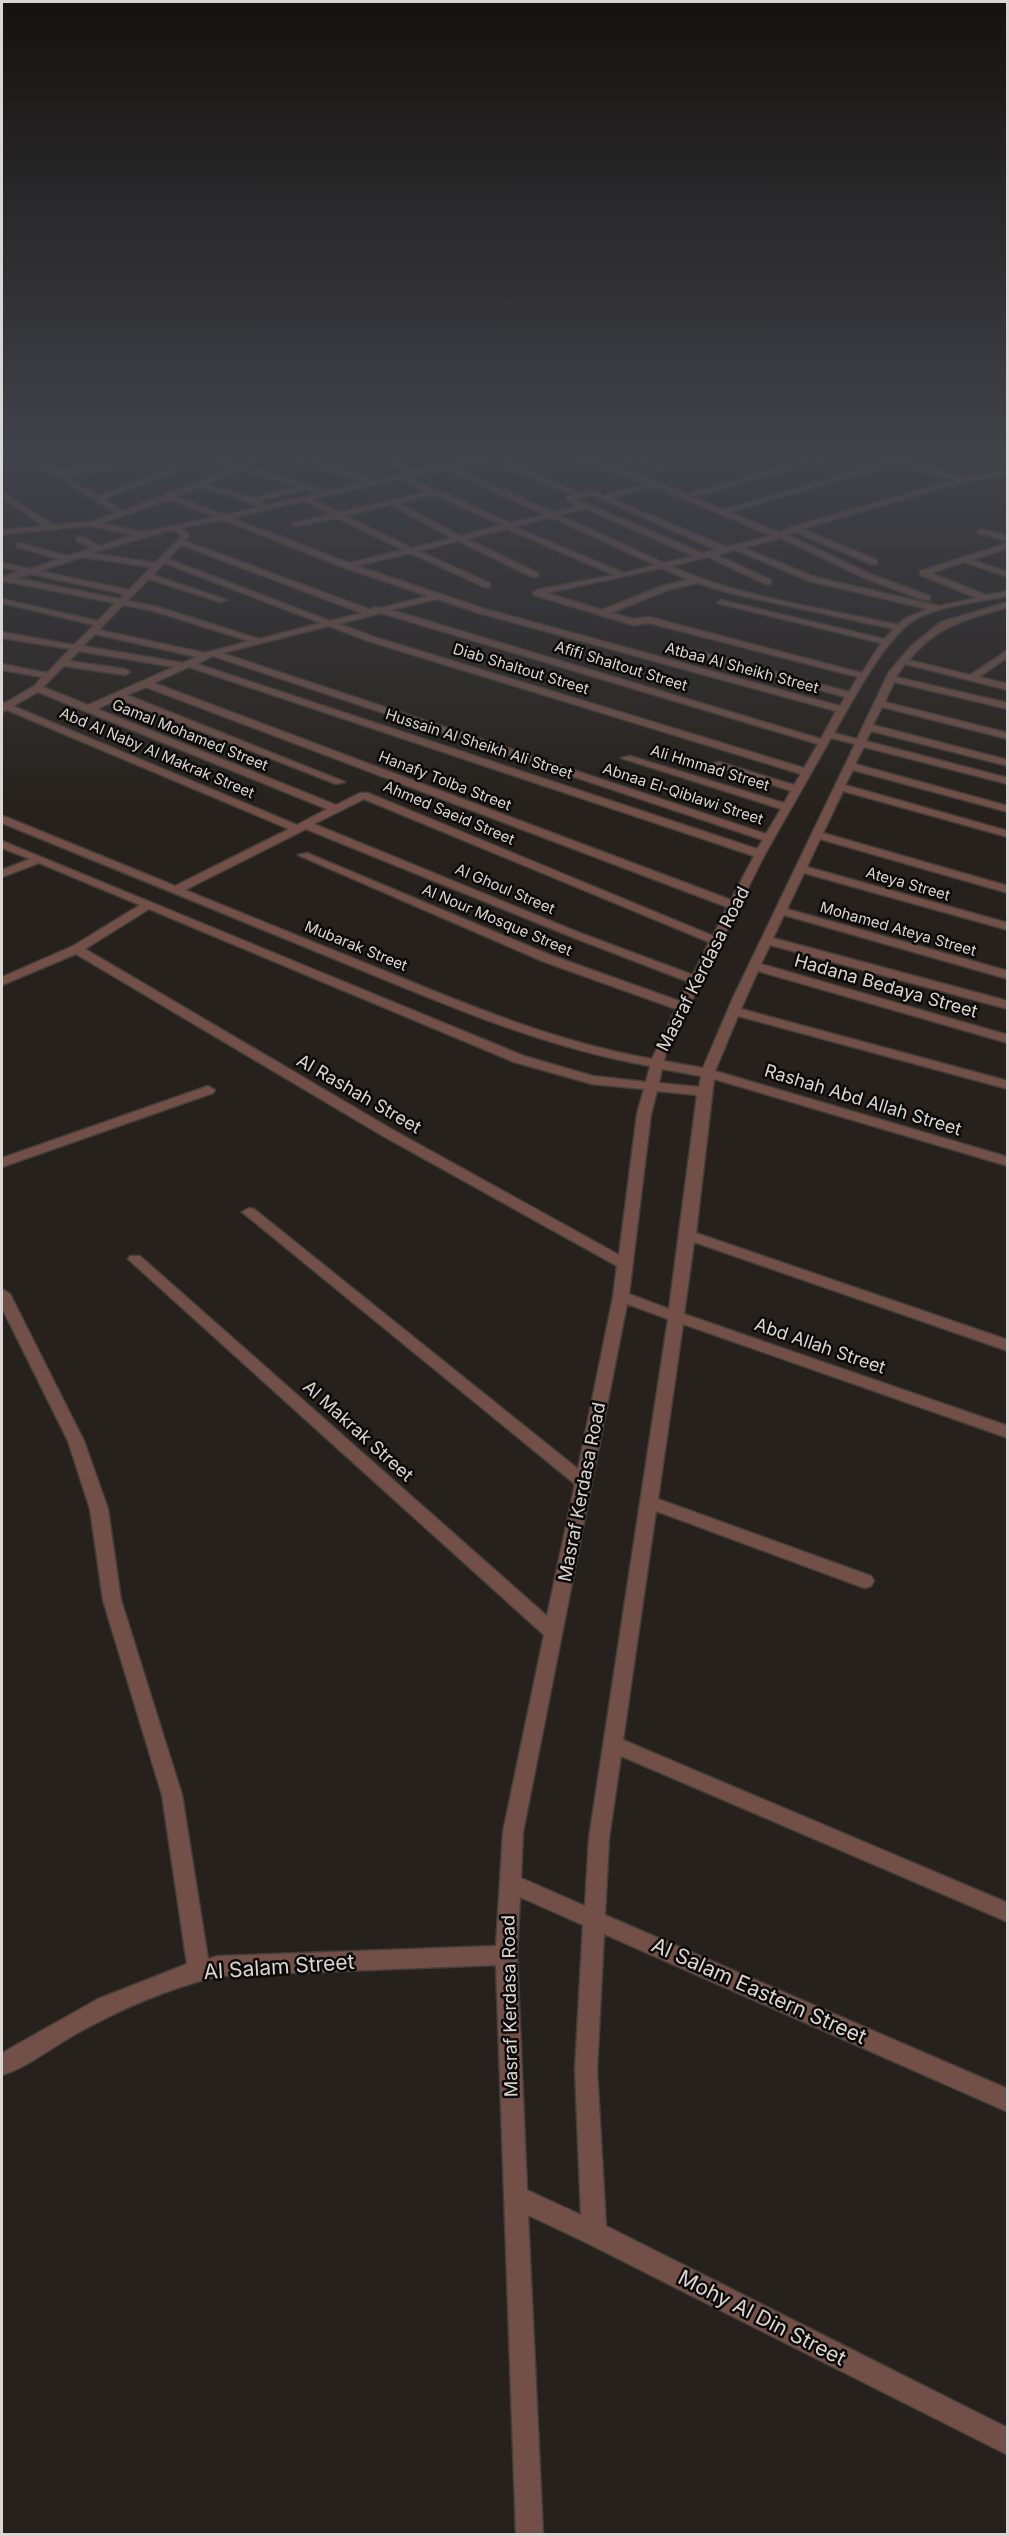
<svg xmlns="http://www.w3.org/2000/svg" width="1009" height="2536" font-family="Inter,sans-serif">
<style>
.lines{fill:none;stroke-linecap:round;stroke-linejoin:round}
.street-casing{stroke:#433e39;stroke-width:3}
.street{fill:#725047;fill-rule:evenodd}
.labels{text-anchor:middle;stroke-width:5;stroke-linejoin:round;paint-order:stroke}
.far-street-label{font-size:15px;fill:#dad6d3;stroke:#0d0b09}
.street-label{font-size:18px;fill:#dad6d3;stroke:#0d0b09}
.near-street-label{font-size:21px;fill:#dad6d3;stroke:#0d0b09}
</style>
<rect width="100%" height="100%" fill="#26211c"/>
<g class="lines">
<!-- street casing -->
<g class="street-casing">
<g id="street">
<path d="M 24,456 L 33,456 L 59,472 L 118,462 L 118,466 L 65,476 L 98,496 L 175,468 L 175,472 L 103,499 L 123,511 L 236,467 L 205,456 C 217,456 234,465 244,464 C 254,462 261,456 272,456 L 249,467 L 328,491 L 366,483 L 289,456 L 301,456 L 375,481 L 407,473 L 376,456 L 385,456 L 415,472 L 481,456 L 495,456 L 580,493 L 593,491 L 603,495 L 648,484 L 565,456 L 577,456 L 659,482 L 687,494 L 821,456 L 834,456 L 693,497 L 723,510 L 889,461 L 886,459 L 890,457 L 963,478 L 1008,471 L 1008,475 L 964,482 L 802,529 L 877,560 L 877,564 L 871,564 L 795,532 L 788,535 L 870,574 L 930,596 L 930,600 L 924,600 L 864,578 L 781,538 L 744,548 L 815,577 L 939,606 L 977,598 L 920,575 L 920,571 L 1008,543 L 1008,548 L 972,560 L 1008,572 L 1008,577 L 964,562 L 931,573 L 986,595 L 1008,591 L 1008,596 C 980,602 932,606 910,623 C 882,644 852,702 834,733 L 857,739 L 889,672 L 911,646 L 941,622 L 1008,602 L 1008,607 C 966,620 939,624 909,660 L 970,675 L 1008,650 L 1008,657 L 979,677 L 1008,684 L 1008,690 L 905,664 L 896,677 L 1008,703 L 1008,709 L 894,682 L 885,702 L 1008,733 L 1008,739 L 882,707 L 873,725 L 1008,760 L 1008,766 L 871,731 L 866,741 L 1008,778 L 1008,784 L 864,747 L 855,764 L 1008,806 L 1008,812 L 853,770 L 845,785 L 1008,831 L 1008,837 L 843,791 L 823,833 L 1008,886 L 1008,893 L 820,839 L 807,867 L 1008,923 L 1008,930 L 804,873 L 787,909 L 1008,971 L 1008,979 L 784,915 L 773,938 L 1008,1001 L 1008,1009 L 770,945 L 761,964 L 1008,1035 L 1008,1043 L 758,971 L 741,1009 L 1008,1081 L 1008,1089 L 738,1016 L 715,1071 L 1008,1157 L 1008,1166 L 714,1079 L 696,1233 L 1008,1340 L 1008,1351 L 694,1242 L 684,1314 L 1008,1426 L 1008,1438 L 683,1324 L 658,1499 L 871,1576 L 874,1581 L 871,1586 L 865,1588 L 859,1586 L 656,1511 L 623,1740 L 1008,1903 L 1008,1922 L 621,1756 L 609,1838 L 605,1915 L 1008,2089 L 1008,2112 L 604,1934 L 597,2070 L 606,2226 L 1008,2428 L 1008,2455 L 585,2242 L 528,2215 L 543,2534 L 516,2534 L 496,1965 L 218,1976 C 167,1989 120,2009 74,2035 C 51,2048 26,2068 2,2075 L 2,2053 L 98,1999 L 187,1964 L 162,1795 L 103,1600 L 90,1509 L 68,1441 L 2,1308 L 2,1289 L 10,1294 L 84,1441 L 108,1509 L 121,1600 L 182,1795 L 208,1959 L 218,1956 L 496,1946 L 503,1832 L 544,1635 L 128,1259 L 130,1256 L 140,1256 L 547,1616 L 575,1484 L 242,1212 L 249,1208 L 254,1209 L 578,1469 L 613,1297 L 617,1266 L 383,1136 L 76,954 L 2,985 L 2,977 L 73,946 L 140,905 L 39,863 L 2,877 L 2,870 L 30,859 L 2,848 L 2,841 L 524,1056 L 593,1076 L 646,1082 L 650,1066 C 541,1047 439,1002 337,960 C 225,914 113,868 2,823 L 2,816 L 6,817 L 175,886 L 289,829 L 7,710 L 2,712 L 2,702 L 5,703 L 34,686 L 42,677 L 2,670 L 2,664 L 47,673 L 70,649 L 2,638 L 2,632 L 74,645 L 94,625 L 2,603 L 2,599 L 98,621 L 115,603 L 3,581 L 3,577 L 21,571 L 2,567 L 2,563 L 30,569 L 59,559 L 17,547 L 17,543 L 20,543 L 67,556 L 92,548 L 77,541 L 77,537 L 83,537 L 100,546 L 133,535 L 92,526 L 2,534 L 2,530 L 44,526 L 2,498 L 2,493 L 54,525 L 90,522 L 116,513 ZM 488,459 L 572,495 L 567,497 L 567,501 L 579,506 L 553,512 L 453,467 ZM 897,463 L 955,480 L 791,527 L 780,533 L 730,512 ZM 243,469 L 298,487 L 251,498 L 207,484 ZM 445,469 L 545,515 L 510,523 L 408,477 ZM 400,479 L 427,492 L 339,512 L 313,499 ZM 201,487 L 233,496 L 259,507 L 225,515 L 176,497 ZM 655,487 L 772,536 L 726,547 L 610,498 ZM 306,489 L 319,493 L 267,505 L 258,501 ZM 434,495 L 502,525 L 460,536 L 399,503 ZM 592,495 L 717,550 L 702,553 L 576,499 ZM 170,500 L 216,517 L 142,532 L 101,523 ZM 305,501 L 331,514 L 293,523 L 293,527 L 337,518 L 403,550 L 349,563 L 232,518 ZM 391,505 L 452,538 L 412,548 L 345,516 ZM 586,509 L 693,556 L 664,563 L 559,515 ZM 551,517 L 655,565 L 624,573 L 514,527 ZM 224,520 L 345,568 L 428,596 L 381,608 L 374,607 L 371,610 L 185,541 L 189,537 L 187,532 L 180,528 ZM 507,529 L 614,575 L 537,590 L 533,593 L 534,595 L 633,625 L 649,623 L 858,677 L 849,692 L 686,648 L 679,650 L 845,697 L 840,706 L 485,609 L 357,566 L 410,553 L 484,587 L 490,587 L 490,583 L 419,551 L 458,541 L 532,577 L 538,577 L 538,573 L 467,539 ZM 170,530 L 180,533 L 181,537 L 155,563 L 92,553 ZM 181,545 L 362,613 L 330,621 L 168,559 ZM 736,550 L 809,581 L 928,609 L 904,619 L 898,625 C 823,608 741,598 671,566 L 708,557 L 765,584 L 771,584 L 771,580 L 717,555 ZM 83,557 L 151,567 L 129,590 L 40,571 ZM 164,563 L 321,623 L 259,639 L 155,606 L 127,601 L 149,579 L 220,602 L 227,600 L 153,575 ZM 662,568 L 688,580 L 662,586 L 602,610 L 547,593 ZM 31,574 L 124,594 L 120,599 L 16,578 ZM 697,583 L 733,594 L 894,629 L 884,639 L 721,600 L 717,603 L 881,643 L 862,673 L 649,617 L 633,619 L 611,613 L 668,590 ZM 437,599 L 479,613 L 836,711 L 821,739 L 391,610 ZM 123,605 L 150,610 L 249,641 L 205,653 L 99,630 ZM 381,613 L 818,744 L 804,768 L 374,637 L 339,624 ZM 329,626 L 368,641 L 801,774 L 794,785 L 719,762 L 710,764 L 791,791 L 784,803 L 630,756 L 621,758 L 781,809 L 766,834 L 222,653 ZM 95,634 L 197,657 L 183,663 L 83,646 ZM 79,651 L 174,667 L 88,705 L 43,687 L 64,666 L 125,675 L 130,672 L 125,669 L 69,661 ZM 213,656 L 763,840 L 757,849 L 197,664 ZM 189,667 L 754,856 L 731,900 L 154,683 ZM 146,687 L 727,907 L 713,936 L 368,793 L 360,793 L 336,805 L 97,709 L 119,699 L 336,784 L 345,782 L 127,695 ZM 38,692 L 327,809 L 297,825 L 13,706 ZM 831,738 L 855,744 L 732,1000 L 703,1068 L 664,1061 L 666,1052 L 765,854 ZM 364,799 L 709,942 L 693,975 L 580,933 L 314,824 ZM 306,829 L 572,937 L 689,982 L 679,1001 L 550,955 L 307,853 L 298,855 L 542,961 L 676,1009 L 652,1059 C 561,1043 477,1009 392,974 C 323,946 254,918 185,890 ZM 149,909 L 514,1062 L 592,1084 L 644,1089 L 637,1114 L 619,1255 L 393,1130 L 85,949 ZM 662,1069 L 701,1076 L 699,1087 L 659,1083 ZM 657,1091 L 697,1095 L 669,1309 L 629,1294 L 651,1114 ZM 627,1304 L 668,1319 L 589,1838 L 585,1906 L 521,1878 L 523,1832 ZM 520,1897 L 583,1925 L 575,2070 L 581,2215 L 527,2190 L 517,1955 Z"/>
<polygon points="609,456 624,456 669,468 665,470"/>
<polygon points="1000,456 1008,456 1008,460"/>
<polygon points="981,529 1008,536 1008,541 978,533 977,531"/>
<polygon points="208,1086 215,1090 213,1093 2,1167 2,1158"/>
</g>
</g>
<!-- street -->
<use href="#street" class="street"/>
</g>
<!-- sky -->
<linearGradient id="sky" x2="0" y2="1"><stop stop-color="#15120f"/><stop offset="0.56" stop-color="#41434b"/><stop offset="1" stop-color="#41434b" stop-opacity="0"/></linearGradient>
<rect width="1009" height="812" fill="url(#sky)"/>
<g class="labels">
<!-- far-street labels -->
<g class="far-street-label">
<text transform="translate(621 666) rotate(17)" y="5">Afifi Shaltout Street</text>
<text transform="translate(742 668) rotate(15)" y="5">Atbaa Al Sheikh Street</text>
<text transform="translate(521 669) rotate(17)" y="5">Diab Shaltout Street</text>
<text transform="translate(190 735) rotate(22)" y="5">Gamal Mohamed Street</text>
<text transform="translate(479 744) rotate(18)" y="5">Hussain Al Sheikh Ali Street</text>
<text transform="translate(157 753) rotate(23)" y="5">Abd Al Naby Al Makrak Street</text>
<text transform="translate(710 768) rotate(17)" y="5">Ali Hmmad Street</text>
<text transform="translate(445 781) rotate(21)" y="5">Hanafy Tolba Street</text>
<text transform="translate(683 794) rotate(18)" y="5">Abnaa El-Qiblawi Street</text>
<text transform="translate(449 813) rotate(23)" y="5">Ahmed Saeid Street</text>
<text transform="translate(908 884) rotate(16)" y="5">Ateya Street</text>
<text transform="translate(505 889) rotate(23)" y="5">Al Ghoul Street</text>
<text transform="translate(497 920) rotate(23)" y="5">Al Nour Mosque Street</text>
<text transform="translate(898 929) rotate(16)" y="5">Mohamed Ateya Street</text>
<text transform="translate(356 946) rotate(22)" y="5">Mubarak Street</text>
</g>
<!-- street labels -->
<g class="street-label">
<text transform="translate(703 969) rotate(-63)" y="6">Masraf Kerdasa Road</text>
<text transform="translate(886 986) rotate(16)" y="6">Hadana Bedaya Street</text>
<text transform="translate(359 1094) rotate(30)" y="6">Al Rashah Street</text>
<text transform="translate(863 1100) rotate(17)" y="6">Rashah Abd Allah Street</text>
<text transform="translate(820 1346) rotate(19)" y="6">Abd Allah Street</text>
<text transform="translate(358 1431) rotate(42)" y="6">Al Makrak Street</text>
<text transform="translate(582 1492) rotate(-79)" y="6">Masraf Kerdasa Road</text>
<text transform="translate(510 2006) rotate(-91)" y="6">Masraf Kerdasa Road</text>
</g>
<!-- near-street labels -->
<g class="near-street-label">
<text transform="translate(279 1967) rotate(-4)" y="7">Al Salam Street</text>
<text transform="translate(759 1991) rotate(24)" y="7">Al Salam Eastern Street</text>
<text transform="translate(762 2318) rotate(27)" y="7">Mohy Al Din Street</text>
</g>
</g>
<!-- border -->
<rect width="1009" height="2536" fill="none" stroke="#dad6d3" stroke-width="6"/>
</svg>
